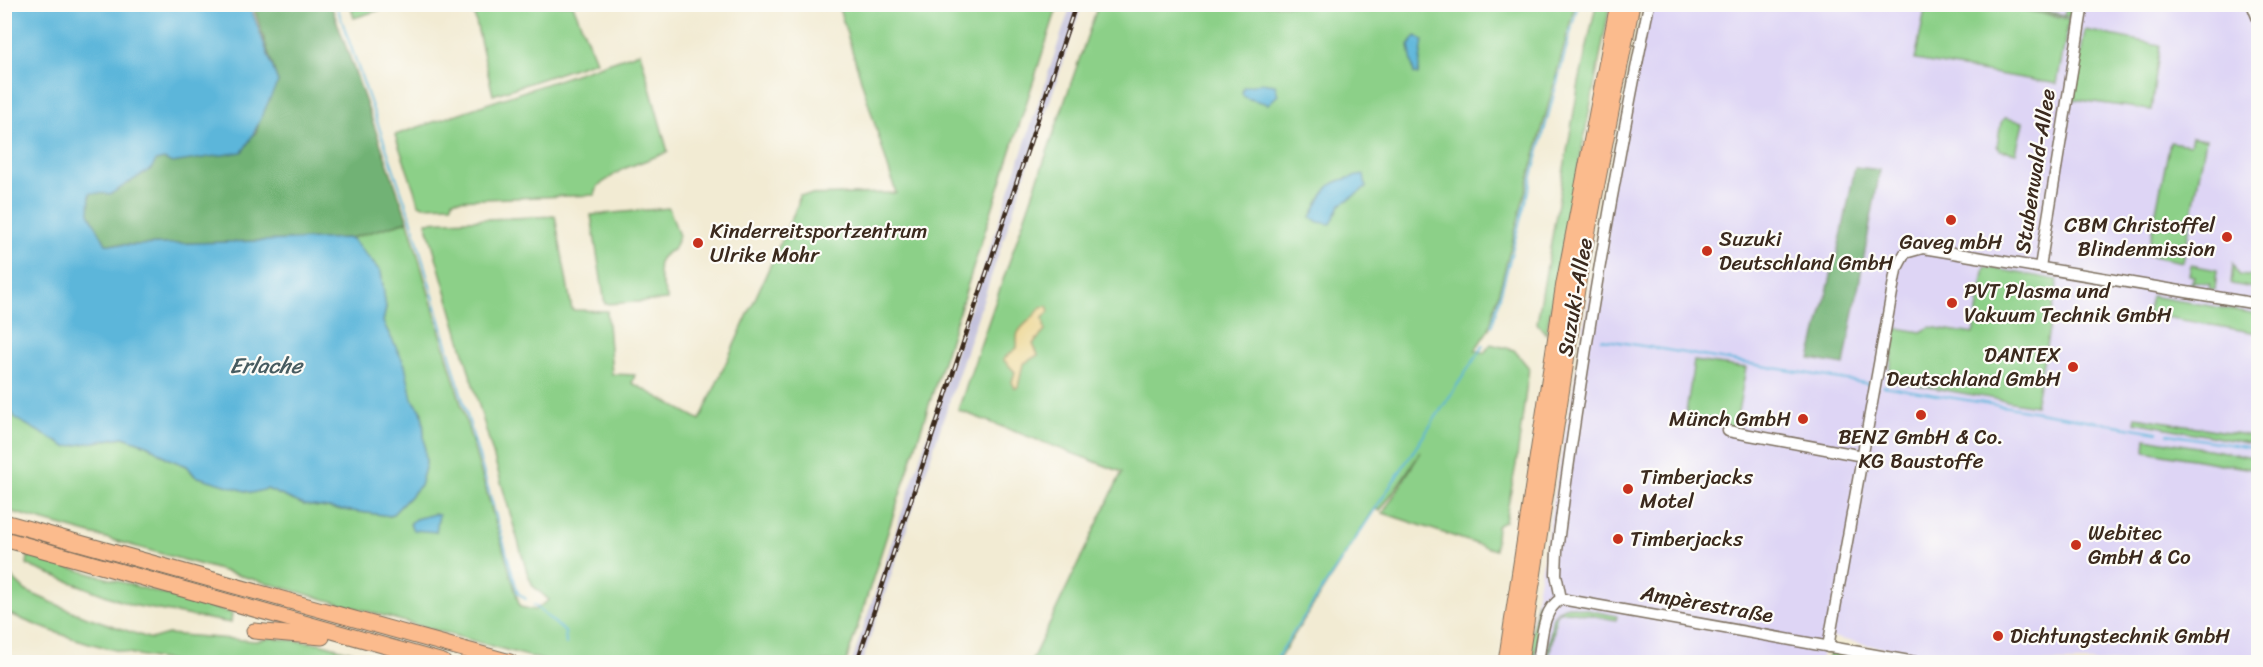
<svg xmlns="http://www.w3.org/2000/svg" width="2263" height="667" font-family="Sriracha,sans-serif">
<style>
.built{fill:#ded5f5}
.industrial{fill:#c3c1db}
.green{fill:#8cd088;stroke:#647d53;stroke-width:1.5}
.forest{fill:#71b274;stroke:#566e49;stroke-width:1.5}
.sand{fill:#eeda9e;stroke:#94825e;stroke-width:1.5}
.water{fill:#5cb6da;stroke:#4c707c;stroke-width:1.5}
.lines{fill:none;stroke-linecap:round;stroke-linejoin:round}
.stream{stroke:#5cb6da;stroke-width:2}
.minor-casing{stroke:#7b6e5d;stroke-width:13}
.highway-casing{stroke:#7b6e5d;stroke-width:17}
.minor{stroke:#fff;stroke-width:10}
.highway{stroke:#fbbb8d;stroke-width:15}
.rail-casing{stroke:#3b2a1e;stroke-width:4.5}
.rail{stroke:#fdfcf7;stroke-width:2;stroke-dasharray:7;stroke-linecap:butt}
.poi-dot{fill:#c8321e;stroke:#fdfcf7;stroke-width:2}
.labels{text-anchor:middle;stroke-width:4.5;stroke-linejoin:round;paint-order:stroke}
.street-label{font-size:21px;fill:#3b2a1e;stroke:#fdfcf7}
.poi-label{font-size:21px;fill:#3b2a1e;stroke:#fdfcf7;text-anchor:start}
.water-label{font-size:22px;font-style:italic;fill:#475b60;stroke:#fdfcf7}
</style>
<rect width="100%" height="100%" fill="#fdfcf7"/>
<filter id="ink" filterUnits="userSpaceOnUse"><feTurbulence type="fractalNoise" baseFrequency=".0167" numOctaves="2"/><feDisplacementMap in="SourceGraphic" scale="12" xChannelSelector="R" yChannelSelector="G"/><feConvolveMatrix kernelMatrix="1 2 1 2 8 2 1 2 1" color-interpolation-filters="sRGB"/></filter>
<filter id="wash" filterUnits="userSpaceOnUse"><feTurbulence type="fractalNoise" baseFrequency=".008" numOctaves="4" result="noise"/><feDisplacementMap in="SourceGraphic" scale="24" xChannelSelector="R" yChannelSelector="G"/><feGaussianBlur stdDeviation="1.35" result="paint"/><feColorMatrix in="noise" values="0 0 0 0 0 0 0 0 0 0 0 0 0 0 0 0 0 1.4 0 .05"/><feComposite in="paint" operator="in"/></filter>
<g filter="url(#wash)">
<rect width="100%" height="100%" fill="#f2ebd3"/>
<!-- built -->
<polygon class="built" points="1645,5 2258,5 2258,662 1949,662 1826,636 1821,662 1525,662 1601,230"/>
<!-- industrial -->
<polygon class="industrial" points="1071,5 1082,5 862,662 852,662"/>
<!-- green -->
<g class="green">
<polygon points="350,4 396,4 396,5 354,18"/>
<polygon points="472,5 573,5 596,61 493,95"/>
<polygon points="838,5 1058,5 846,662 549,662 5,510 4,408 8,406 95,442 123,437 147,445 169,459 187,466 195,476 267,489 304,505 391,516 420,486 426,464 423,420 421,410 412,399 405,365 383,322 386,308 381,272 351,238 408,221 520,607 535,610 549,600 533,586 527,572 426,222 555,216 572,310 607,311 612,374 635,375 632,383 700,420 798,204 799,195 896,193"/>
<polygon points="1098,5 1575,5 1489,329 1475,350 1484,353 1491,344 1514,350 1529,368 1516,465 1505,521 1497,526 1495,550 1383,513 1421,452 1380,511 1375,508 1277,662 1031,662 1122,472 958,410"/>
<polygon points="1596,5 1610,5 1546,334 1537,323 1579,83"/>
<polygon points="2023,5 2064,15 2066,8 2072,8 2070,17 1999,5 2069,19 2057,84 1915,60 1926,5"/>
<polygon points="2085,30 2160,45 2151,110 2073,99"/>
<polygon points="640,52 668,152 623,169 598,186 595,195 453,200 452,205 423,206 419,204 395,135"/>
<polygon points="2005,118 2023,122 2016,153 2000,150 1997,146 2001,122"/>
<polygon points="2192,137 2206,139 2183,262 2147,255 2170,142 2190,145"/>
<path d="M 669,208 L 679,236 L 673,250 C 648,260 661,280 668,300 L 605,304 L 591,215 Z"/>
<polygon points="2233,264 2238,275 2258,277 2257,285 2253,288 2231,284"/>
<polygon points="2191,265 2217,270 2215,290 2209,289 2210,284 2194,281 2192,286 2190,286 2194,276 2189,275"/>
<polygon points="1985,267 2058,280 2035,406 1888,380 1897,328 1921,332 1930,327 1973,334"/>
<polygon points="2151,296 2258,314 2258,333 2147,314"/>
<polygon points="1694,361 1746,368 1735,428 1685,420"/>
<polygon points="2136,417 2258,437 2258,445 2135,422"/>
<polygon points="2146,438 2258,458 2258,470 2145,451"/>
<polygon points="28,556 232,613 231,623 131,605 34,568 27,564"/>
<path d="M 4,570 L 26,591 L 76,613 L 151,639 L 168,634 L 256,641 L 271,638 L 319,643 L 387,662 L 180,662 C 119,654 60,637 5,612 Z"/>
<polygon points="1537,603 1544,606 1534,662 1526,662"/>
<path d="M 1569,606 L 1617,616 L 1616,620 L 1569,611 L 1557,612 L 1548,662 L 1546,662 L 1553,617 C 1558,611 1561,607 1569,606 Z"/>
<polygon points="1830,652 1887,662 1828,662"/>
</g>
<!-- forest -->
<g class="forest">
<path d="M 253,5 L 331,5 L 408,221 L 351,238 L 133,245 L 106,244 L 89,213 L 90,193 L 150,169 L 156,161 L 164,159 C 185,169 234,142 256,133 L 262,110 L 278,82 Z"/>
<polygon points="1855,167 1880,170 1844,365 1810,359 1842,233"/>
</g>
<!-- sand -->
<path class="sand" d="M 1047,306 L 1049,311 L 1043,318 L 1045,331 L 1033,344 L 1038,355 L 1023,364 L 1018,387 L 1015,388 L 1012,382 L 1015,372 L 1003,359 L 1017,348 C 1018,343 1016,337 1018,333 C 1022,324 1035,318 1041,307 Z"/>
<!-- water -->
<g class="water">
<path d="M 5,4 L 250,5 L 278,82 C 265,106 258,131 242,152 L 172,163 L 164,159 L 156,161 L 151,169 L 111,194 L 90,193 L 89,213 L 106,244 L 133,245 L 351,238 L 381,272 L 386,308 L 383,322 L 405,365 L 412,399 L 421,410 L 423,420 L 426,464 L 420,486 L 391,516 L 304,505 L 267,489 L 252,493 L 195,476 L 187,466 L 169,459 L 147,445 L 123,437 L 66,447 L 16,419 L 8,406 L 5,408 Z"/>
<polygon points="1416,36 1423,40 1418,75 1414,74 1409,46"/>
<polygon points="1261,83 1275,85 1278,95 1268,104 1246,98 1242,94 1243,87"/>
<path d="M 1364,175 L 1366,188 L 1340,205 L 1331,224 L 1318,222 L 1311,217 C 1328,184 1327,181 1364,175 Z"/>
<polygon points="434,514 439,515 436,532 413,530 410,524 415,519"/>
</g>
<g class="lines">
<!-- stream -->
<g class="stream">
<polyline points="336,4 411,219 518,593 526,599"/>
<polyline points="1492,326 1578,4"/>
<polyline points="1601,339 1870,384"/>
<polyline points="1883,386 2157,432"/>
<polyline points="2168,434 2258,449"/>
<polyline points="534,605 565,632 566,644"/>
<polyline points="1274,662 1483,346"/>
</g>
</g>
</g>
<g filter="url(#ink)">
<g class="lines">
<!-- minor casing -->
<g class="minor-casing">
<g id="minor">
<polyline points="2252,4 2258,19"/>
<polyline points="2040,267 2083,4"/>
<polyline points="1728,431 1863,456"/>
<path d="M 1561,599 L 1556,574 L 1557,551 C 1580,368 1612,186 1649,4"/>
<polyline points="1828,647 1896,270 1905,253 1923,248 2258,304"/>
<path d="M 1538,662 C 1542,642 1541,610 1561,599 L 1915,662"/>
</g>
</g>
<!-- highway casing -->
<g class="highway-casing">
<g id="highway">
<polyline points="4,522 510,662"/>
<polyline points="4,539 443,662"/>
<polyline points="254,631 322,637"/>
<polyline points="1506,662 1564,283 1618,4"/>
<polyline points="1520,662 1579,276 1632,4"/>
</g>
</g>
<!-- minor -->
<use href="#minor" class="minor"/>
<!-- highway -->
<use href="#highway" class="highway"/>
<!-- rail casing -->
<g class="rail-casing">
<polyline id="rail" points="857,662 1076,4"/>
</g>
<!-- rail -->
<use href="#rail" class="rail"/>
</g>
</g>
<!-- markers -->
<g class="poi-dot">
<circle cx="1951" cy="220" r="6"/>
<circle cx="2227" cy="237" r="6"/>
<circle cx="698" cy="243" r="6"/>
<circle cx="1707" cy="251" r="6"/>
<circle cx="1952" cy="303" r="6"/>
<circle cx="2073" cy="367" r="6"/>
<circle cx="1921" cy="415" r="6"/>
<circle cx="1803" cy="419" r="6"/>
<circle cx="1628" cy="489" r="6"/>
<circle cx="1618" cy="539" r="6"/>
<circle cx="2076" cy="545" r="6"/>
<circle cx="1998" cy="636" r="6"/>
</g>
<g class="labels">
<!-- street labels -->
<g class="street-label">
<text transform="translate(2035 171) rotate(-81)" y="7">Stubenwald-Allee</text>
<text transform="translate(1575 297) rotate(-80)" y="7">Suzuki-Allee</text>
<text transform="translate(1707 604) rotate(10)" y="7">Ampèrestraße</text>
</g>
<!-- poi labels -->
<g class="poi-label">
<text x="2215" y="232" text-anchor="end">CBM Christoffel<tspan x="2215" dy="24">Blindenmission</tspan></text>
<text x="710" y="238">Kinderreitsportzentrum<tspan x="710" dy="24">Ulrike Mohr</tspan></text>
<text x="1719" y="246">Suzuki<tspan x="1719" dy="24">Deutschland GmbH</tspan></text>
<text x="1951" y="249" text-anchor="middle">Gaveg mbH</text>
<text x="1964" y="298">PVT Plasma und<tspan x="1964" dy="24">Vakuum Technik GmbH</tspan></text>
<text x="2061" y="362" text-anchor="end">DANTEX<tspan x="2061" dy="24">Deutschland GmbH</tspan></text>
<text x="1791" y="426" text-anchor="end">Münch GmbH</text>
<text x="1921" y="444" text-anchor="middle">BENZ GmbH &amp; Co.<tspan x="1921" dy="24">KG Baustoffe</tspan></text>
<text x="1640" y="484">Timberjacks<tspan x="1640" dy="24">Motel</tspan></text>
<text x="2088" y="540">Webitec<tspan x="2088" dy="24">GmbH &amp; Co</tspan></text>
<text x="1630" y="546">Timberjacks</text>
<text x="2010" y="643">Dichtungstechnik GmbH</text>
</g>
<!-- water labels -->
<g class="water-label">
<text x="266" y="373">Erlache</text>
</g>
</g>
<!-- margin -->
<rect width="2263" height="667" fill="none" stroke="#fdfcf7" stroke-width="24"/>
</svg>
